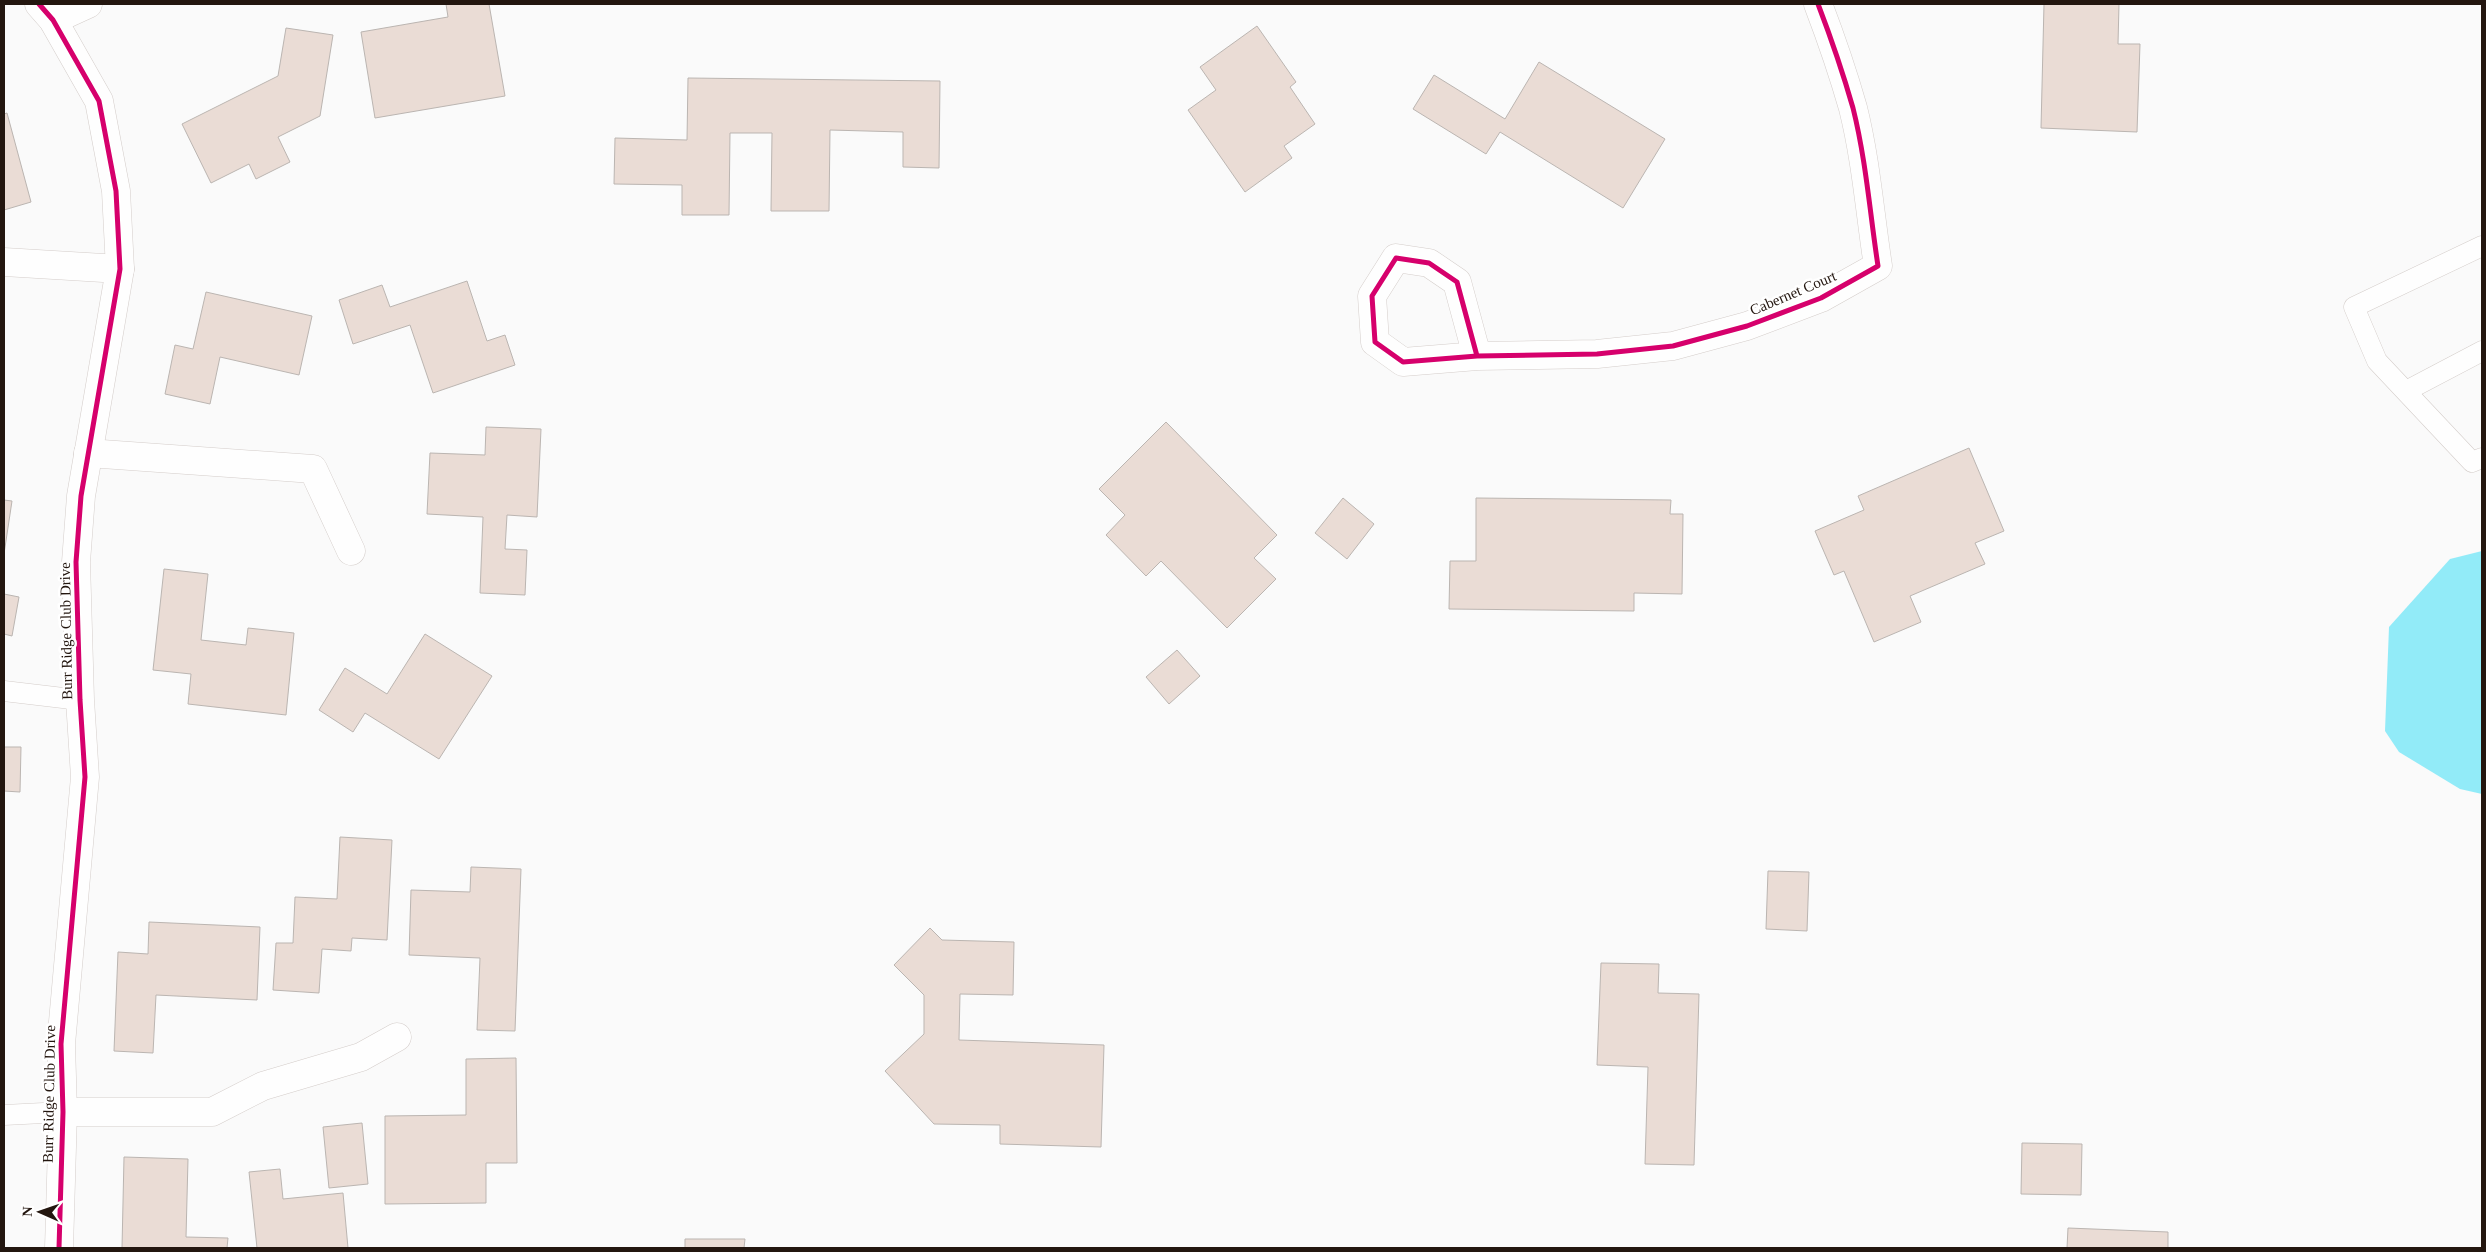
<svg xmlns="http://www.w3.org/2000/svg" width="2486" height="1252" font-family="Georgia,serif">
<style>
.water{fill:#92ebf8}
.building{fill:#eadcd5;stroke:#bbb5b1}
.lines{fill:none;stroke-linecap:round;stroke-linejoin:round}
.lane-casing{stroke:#d4cdca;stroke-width:21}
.street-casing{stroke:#d4cdca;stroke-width:29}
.lane{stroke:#fefefe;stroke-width:20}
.street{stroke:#fefefe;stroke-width:28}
.cycleway-casing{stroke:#fff;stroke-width:8}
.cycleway{stroke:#d6006c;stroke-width:5}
.labels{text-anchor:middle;stroke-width:5;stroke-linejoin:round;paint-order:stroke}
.street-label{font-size:15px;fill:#23160f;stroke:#fff}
</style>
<rect width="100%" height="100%" fill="#fafafa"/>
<!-- water -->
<polygon class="water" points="2482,551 2482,794 2460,789 2399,752 2385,731 2389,627 2450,559"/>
<!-- building -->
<g class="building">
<polygon points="446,4 489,4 505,96 375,118 361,32 448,17"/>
<polygon points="2044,4 2119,4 2118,44 2140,44 2137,132 2041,128"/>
<polygon points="1257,26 1296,82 1290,87 1315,124 1284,146 1292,158 1245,192 1188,110 1216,90 1200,67"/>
<polygon points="286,28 333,35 320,116 278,137 290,162 256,179 249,164 211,183 182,124 278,76"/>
<polygon points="1539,62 1665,139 1623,208 1500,132 1486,154 1413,109 1434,75 1505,119"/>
<polygon points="688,78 940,81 939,168 903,167 903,132 830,130 829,211 771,211 772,133 730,133 729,215 682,215 682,185 614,184 615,138 687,140"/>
<polygon points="7,113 31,202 4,210 4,114"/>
<polygon points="467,281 487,341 505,335 515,365 433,393 410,325 353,344 339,300 382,285 390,307"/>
<polygon points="206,292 312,316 299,375 220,357 210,404 165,394 175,345 193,349"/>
<polygon points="1166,422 1277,535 1254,558 1276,579 1227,628 1161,561 1146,576 1106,535 1125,515 1099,489"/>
<polygon points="486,427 541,429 537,517 507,515 505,549 527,550 525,595 480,593 483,517 427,514 430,453 485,455"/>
<polygon points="1969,448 2004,531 1975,543 1985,564 1910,596 1921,622 1874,642 1844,571 1834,575 1815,531 1864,510 1858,496"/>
<polygon points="1343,498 1374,524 1347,559 1315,533"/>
<polygon points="1476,498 1671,500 1670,514 1683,514 1682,594 1634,593 1634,611 1449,609 1450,561 1476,561"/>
<polygon points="4,500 12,501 4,554"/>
<polygon points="164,569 208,574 201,640 246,645 248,628 294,633 286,715 188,704 191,674 153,670"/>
<polygon points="4,594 19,597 12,636 4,634"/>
<polygon points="425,634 492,676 439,759 365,713 353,732 319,710 345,668 387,694"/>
<polygon points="1177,650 1200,676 1169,704 1146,677"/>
<polygon points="4,747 21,747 20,792 4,791"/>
<polygon points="340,837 392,840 387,940 352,938 351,951 322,949 319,993 273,990 276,943 293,943 295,897 337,899"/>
<polygon points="471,867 521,869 515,1031 477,1030 480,958 409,955 411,890 470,892"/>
<polygon points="1768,871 1809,872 1807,931 1766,929"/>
<polygon points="149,922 260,927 257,1000 156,995 153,1053 114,1051 118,952 148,954"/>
<polygon points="930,928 942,940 1014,942 1013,995 960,994 959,1040 1104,1045 1101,1147 1000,1144 1000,1125 934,1124 885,1071 924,1034 924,995 894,965"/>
<polygon points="1601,963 1659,964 1658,993 1699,994 1694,1165 1645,1164 1648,1067 1597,1065"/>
<polygon points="516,1058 517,1163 486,1163 486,1203 385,1204 385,1116 466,1115 466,1059"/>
<polygon points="362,1123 368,1184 329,1188 323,1127"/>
<polygon points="2022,1143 2082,1144 2081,1195 2021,1194"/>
<polygon points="124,1157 188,1159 186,1237 228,1238 227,1248 122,1248"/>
<polygon points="280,1169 283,1199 343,1193 348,1248 257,1248 249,1172"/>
<polygon points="2068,1228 2168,1232 2168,1248 2067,1248"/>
<polygon points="685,1239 745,1239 744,1248 685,1248"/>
</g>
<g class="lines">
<!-- lane casing -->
<g class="lane-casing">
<g id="lane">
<polyline points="2482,246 2354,307 2377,361 2472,462 2482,458"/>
<polyline points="2406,391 2482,351"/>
<polyline points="4,691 80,700"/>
<polyline points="4,1115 63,1112"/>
</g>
</g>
<!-- street casing -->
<g class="street-casing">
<g id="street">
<polyline points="39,4 53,20 99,101 116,191 120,269 81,496 76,562 80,700 85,777 61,1044 63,1112 59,1248"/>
<polyline points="53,20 88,4"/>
<polyline points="4,262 120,269"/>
<path d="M 1477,356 L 1457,282 L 1429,263 L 1396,258 L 1372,296 L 1375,342 L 1403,362 L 1477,356 L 1597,354 L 1673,346 L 1747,326 L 1821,298 L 1878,266 C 1870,214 1866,160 1853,108 C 1843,73 1831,38 1818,4"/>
<polyline points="88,453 313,469 351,551"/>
<polyline points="63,1112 212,1112 263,1086 361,1057 397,1037"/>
</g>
</g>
<!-- lane -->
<use href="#lane" class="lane"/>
<!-- street -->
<use href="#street" class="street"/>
<!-- cycleway casing -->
<g class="cycleway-casing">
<g id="cycleway">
<polyline points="39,4 53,20 99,101 116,191 120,269 81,496 76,562 80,700 85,777 61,1044 63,1112 59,1248"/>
<path d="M 1477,356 L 1457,282 L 1429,263 L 1396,258 L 1372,296 L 1375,342 L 1403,362 L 1477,356 L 1597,354 L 1673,346 L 1747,326 L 1821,298 L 1878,266 C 1870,214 1866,160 1853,108 C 1843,73 1831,38 1818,4"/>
</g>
</g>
<!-- cycleway -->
<use href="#cycleway" class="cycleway"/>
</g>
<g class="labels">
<!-- street labels -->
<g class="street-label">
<text transform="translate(1793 293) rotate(-23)" y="5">Cabernet Court</text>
<text transform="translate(66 631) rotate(-91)" y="5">Burr Ridge Club Drive</text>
<text transform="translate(49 1094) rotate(-89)" y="5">Burr Ridge Club Drive</text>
</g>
</g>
<!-- border -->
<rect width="2486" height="1252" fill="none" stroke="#23160f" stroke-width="10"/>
<!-- north arrow -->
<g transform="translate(40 1212) rotate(272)" stroke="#ffffff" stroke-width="4" paint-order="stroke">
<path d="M0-4L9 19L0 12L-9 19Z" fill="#23160f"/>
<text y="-8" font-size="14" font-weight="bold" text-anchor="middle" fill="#23160f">N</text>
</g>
</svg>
